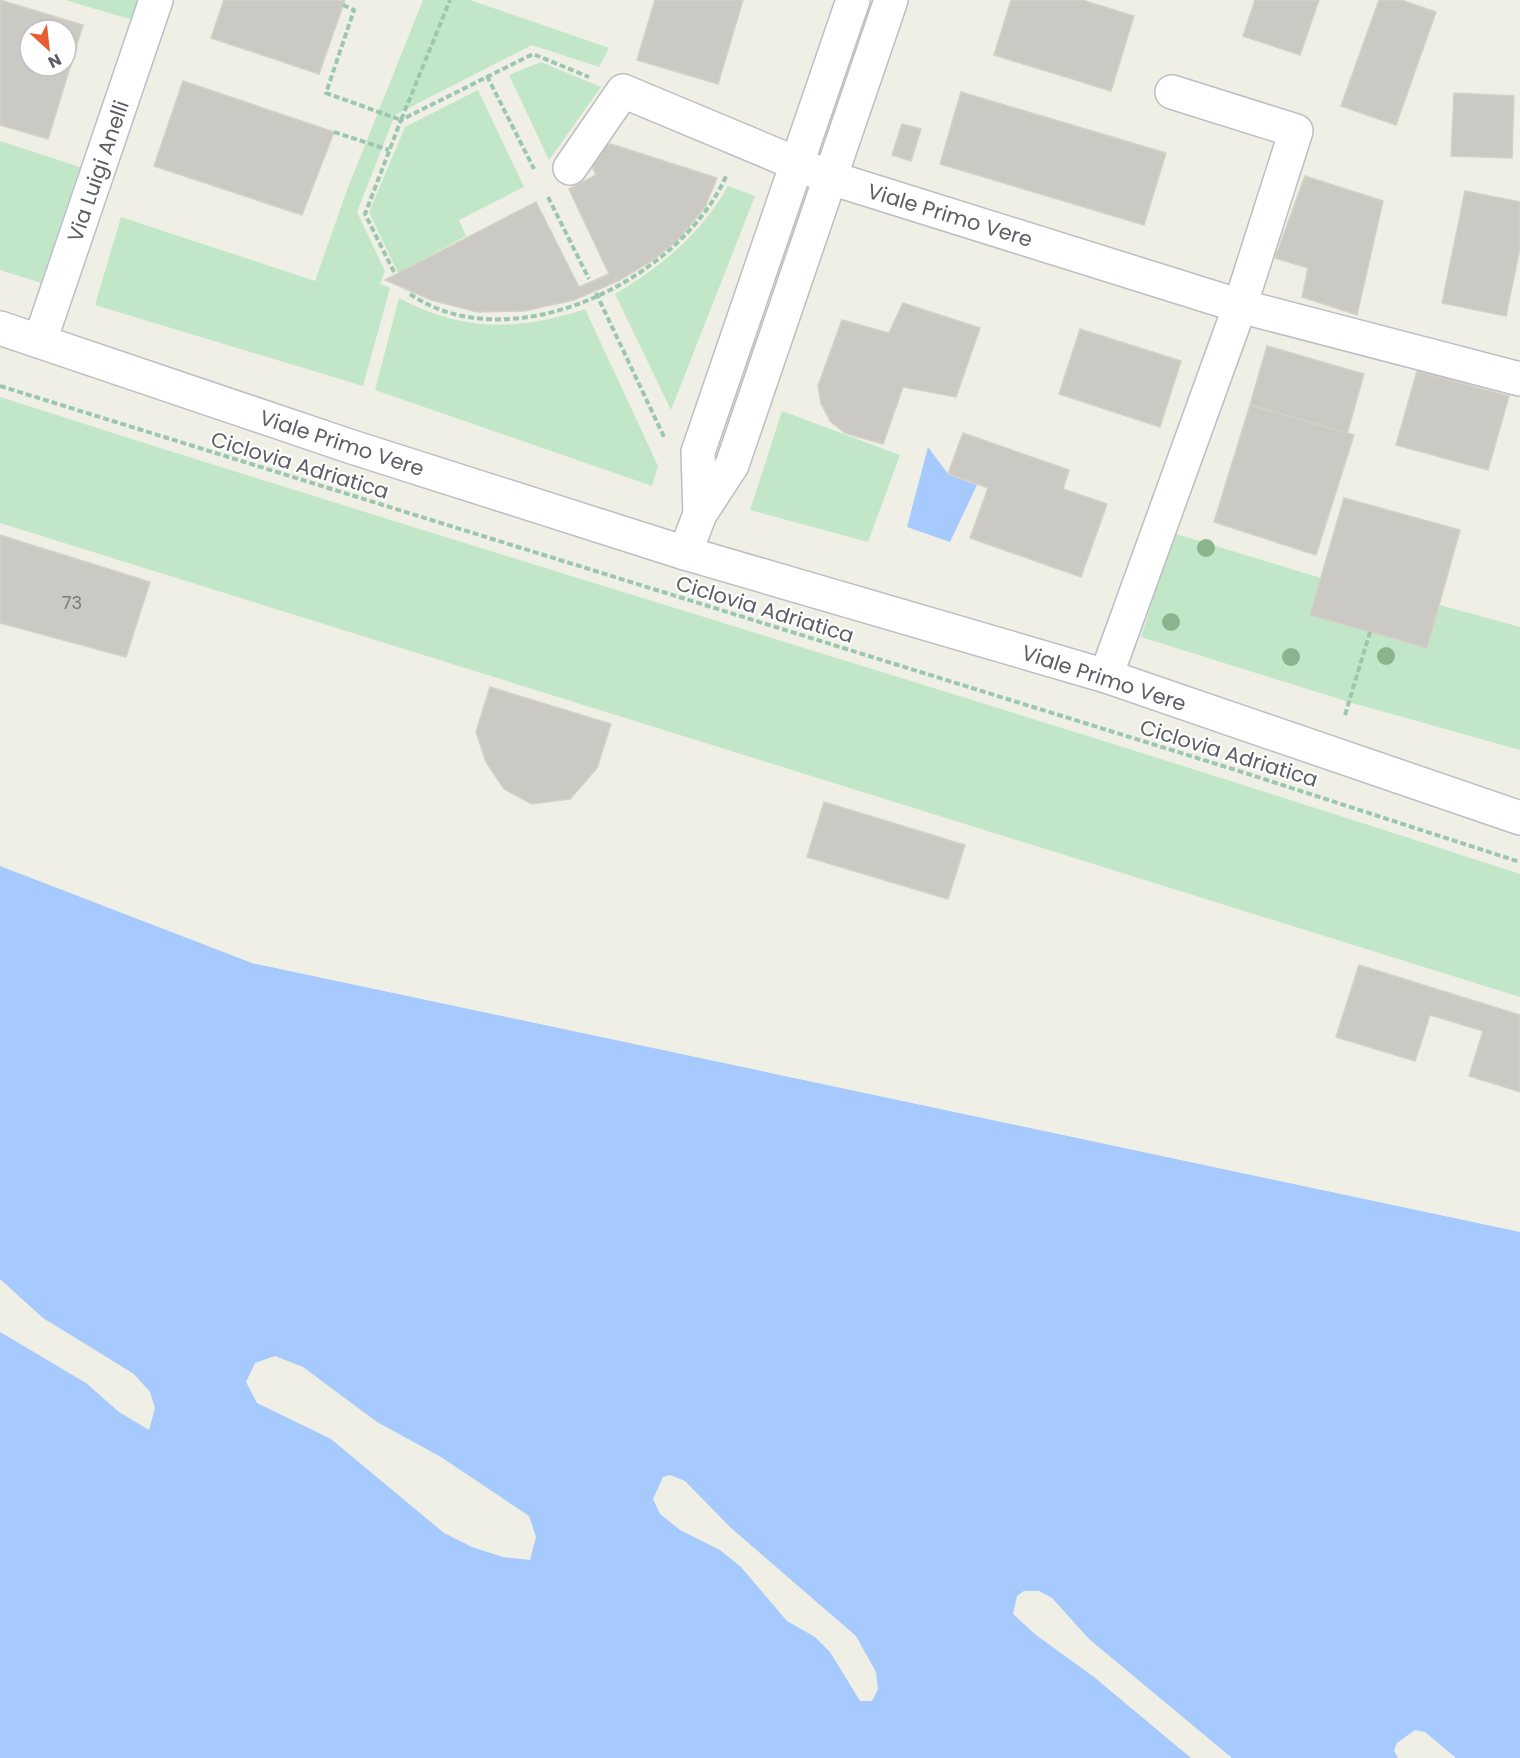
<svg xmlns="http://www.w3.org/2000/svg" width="1520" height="1758" font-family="Poppins,sans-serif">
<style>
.green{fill:#c2e7c8}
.water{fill:#a6cafe}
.pier{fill:#efefe5}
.building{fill:#cac9c3;stroke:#d4d2c4;stroke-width:1.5;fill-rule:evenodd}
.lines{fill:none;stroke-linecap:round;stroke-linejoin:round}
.minor-casing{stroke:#bdbec4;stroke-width:36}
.path{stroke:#9bc7af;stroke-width:4;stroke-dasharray:6 3;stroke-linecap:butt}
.minor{stroke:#fff;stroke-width:33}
.tree{fill:#89b48d}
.labels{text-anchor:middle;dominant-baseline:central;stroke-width:4.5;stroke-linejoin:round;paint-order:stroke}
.number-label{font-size:18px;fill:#787a7d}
.street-label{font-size:21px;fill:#5d5f66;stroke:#fff}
</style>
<rect width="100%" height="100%" fill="#efefe5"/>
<g class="green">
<polygon points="65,0 143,0 136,21"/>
<polygon points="423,0 470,0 609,48 599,67 532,45 395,115 357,212 385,271 380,284 390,288 363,386 95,305 121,217 315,281 347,190"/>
<polygon points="541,62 601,87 549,160 509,75"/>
<polygon points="478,90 524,187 459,220 466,236 398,273 369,212 405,127"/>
<polygon points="0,141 80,167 41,283 0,270"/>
<path d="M728 186 755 196 671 410 615 294C662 266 701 234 728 186Z"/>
<path d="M399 298C461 332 519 331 585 309L658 466 652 486 375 390Z"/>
<path d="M0 397C506 559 1015 709 1520 874V997L0 523Z"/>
<polygon points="782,411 900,455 868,542 750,510"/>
<polygon points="1173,533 1321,578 1311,615 1426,648 1440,605 1520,627 1520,750 1349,702 1141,637"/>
</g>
<g class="water">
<polygon points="928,447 948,474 977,485 950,542 907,527"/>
<polygon points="0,866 252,963 1520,1232 1520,1758 0,1758"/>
</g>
<g class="pier">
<polygon points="0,1279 43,1318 134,1374 150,1392 155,1408 149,1430 119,1412 86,1383 0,1332"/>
<polygon points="275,1356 303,1367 377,1422 441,1457 529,1516 536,1537 530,1560 503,1557 472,1547 444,1533 331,1439 257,1403 246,1382 255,1363"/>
<polygon points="670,1475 685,1481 731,1528 856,1636 876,1672 878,1689 872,1701 860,1701 830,1652 815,1637 787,1621 741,1567 720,1550 680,1530 660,1514 653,1499 663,1477"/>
<polygon points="1024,1591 1039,1591 1052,1598 1089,1639 1232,1758 1191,1758 1094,1677 1036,1635 1013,1614 1017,1596"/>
<polygon points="1415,1730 1425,1732 1456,1758 1398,1758 1394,1751 1397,1743"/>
</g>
<g class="building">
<path d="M0 0 83 25 48 139 0 125ZM30 30H66V66H30Z"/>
<polygon points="224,0 345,0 319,74 211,38"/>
<polygon points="655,0 743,0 718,84 637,60"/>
<polygon points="1011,0 1082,0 1134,16 1111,91 994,55"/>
<polygon points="1255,0 1319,0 1300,55 1243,36"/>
<polygon points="1379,0 1401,0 1436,12 1396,125 1341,106"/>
<polygon points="183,81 334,132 302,215 154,166"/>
<polygon points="961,92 1166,153 1144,225 940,164"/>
<polygon points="1454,93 1514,96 1512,158 1451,156"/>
<polygon points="902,124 921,129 911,161 892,155"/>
<polygon points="611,144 717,178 705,207 679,239 653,260 620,280 574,300 525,311 477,312 431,300 385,280 536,202 579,287 609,274 569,189 596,175 589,161 595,148"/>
<polygon points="1305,176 1383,201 1357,315 1302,297 1308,268 1275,258"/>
<polygon points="1465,191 1520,202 1520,248 1506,316 1442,303"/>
<polygon points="903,303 980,328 956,397 903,387 883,444 845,433 830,421 821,403 818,386 842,320 889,333"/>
<polygon points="1080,329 1181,361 1160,427 1059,394"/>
<polygon points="1267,346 1364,374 1347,434 1250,405"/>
<polygon points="1417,371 1509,396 1488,470 1396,445"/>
<polygon points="1250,405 1354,435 1316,555 1214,522"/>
<polygon points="963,433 1069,470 1063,489 1107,504 1081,577 970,538 988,488 948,474"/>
<polygon points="1344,498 1460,530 1427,648 1310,615"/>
<polygon points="0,535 150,582 126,657 0,623"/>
<polygon points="490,687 611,724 597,768 570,799 532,804 504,789 486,762 476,732"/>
<polygon points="824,802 965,845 948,899 807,857"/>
<polygon points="1359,965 1520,1015 1520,1092 1469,1076 1483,1031 1430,1015 1415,1061 1336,1037"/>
</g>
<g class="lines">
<g class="minor-casing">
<g id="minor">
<polyline points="570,168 623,91 831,178 1240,306 1520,379"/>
<polyline points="0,328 352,447 685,553 1106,676 1520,818"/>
<polyline points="40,341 156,0"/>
<polyline points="700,514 698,452 853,0"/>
<polyline points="685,553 700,514 732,465 891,0"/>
<polyline points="1106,676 1240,306 1296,131 1172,92"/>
</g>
</g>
<g class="path">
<polyline points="343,5 354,10 326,93 401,120 450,0"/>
<polyline points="487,76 534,169"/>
<polyline points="334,132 389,150"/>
<polyline points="548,197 589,279"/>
<polyline points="394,272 365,214 401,120 533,54 589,77"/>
<polyline points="596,293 665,439"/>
<path d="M410 294C512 364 683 278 727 174"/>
<polyline points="0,386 1239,771 1520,862"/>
<polyline points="1345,715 1370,632"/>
</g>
<use href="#minor" class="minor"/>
</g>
<g class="tree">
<circle cx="1206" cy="548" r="9"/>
<circle cx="1171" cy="622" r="9"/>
<circle cx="1386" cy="656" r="9"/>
<circle cx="1291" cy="657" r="9"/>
</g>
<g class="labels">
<g class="number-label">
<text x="72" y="602">73</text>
</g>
<g class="street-label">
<text transform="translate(98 171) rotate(-71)">Via Luigi Anelli</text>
<text transform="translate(950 215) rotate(17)">Viale Primo Vere</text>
<text transform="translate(342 443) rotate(18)">Viale Primo Vere</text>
<text transform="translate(300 465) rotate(17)">Ciclovia Adriatica</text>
<text transform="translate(765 609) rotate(17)">Ciclovia Adriatica</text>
<text transform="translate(1104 678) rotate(18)">Viale Primo Vere</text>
<text transform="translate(1229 753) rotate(17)">Ciclovia Adriatica</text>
</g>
</g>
<g transform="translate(48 48) rotate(153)"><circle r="28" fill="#ffffff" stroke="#bebfc2" stroke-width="1.5"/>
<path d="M0-4.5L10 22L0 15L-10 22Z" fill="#e85d32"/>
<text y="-9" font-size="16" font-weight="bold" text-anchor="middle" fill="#5d5f66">N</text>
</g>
</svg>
